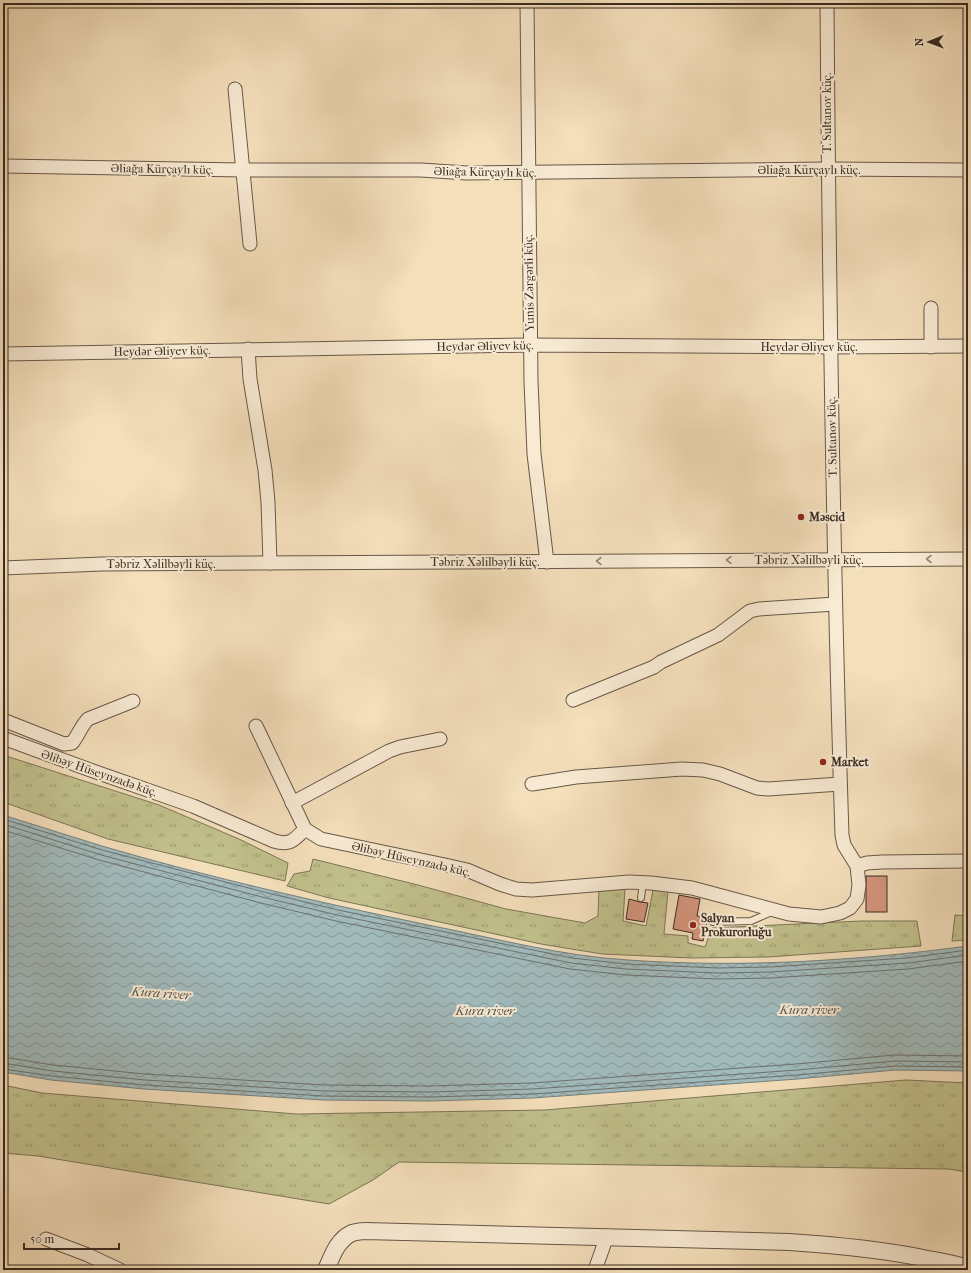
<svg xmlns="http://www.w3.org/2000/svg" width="971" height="1273" font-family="'IM FELL French Canon',serif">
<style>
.grass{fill:url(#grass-tufts);stroke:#7c7657}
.water{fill:url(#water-waves);stroke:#77817e}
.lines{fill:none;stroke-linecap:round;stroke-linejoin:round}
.shore{stroke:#6c726f;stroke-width:1}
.building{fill:#d5957d;stroke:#382b22}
.service-casing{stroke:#675848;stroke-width:8}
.minor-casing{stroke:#675848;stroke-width:15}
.tertiary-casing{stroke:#675848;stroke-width:18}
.service{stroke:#f8ead3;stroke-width:6}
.minor{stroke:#f8ead3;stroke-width:13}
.tertiary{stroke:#f8ead3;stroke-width:16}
.oneway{stroke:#988a7a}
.poi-dot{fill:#8f2418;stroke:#f8ead3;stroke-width:1.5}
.labels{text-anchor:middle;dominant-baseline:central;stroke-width:4;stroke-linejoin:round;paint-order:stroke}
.street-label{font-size:12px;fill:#382b22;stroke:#f8ead3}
.poi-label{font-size:12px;font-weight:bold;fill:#382b22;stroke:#f8ead3;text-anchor:start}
.water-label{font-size:13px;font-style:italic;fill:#524f48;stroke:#f8ead3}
</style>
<defs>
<pattern id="grass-tufts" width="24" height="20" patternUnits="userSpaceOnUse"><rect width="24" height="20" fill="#c1c08c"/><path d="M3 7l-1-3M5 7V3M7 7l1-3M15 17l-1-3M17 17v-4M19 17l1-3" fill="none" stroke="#9e9c72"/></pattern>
<pattern id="water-waves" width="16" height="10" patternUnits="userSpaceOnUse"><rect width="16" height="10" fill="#a1babc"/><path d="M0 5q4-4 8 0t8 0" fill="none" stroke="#849798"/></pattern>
</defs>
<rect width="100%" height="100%" fill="#f4dfbb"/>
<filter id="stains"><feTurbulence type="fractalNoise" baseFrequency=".005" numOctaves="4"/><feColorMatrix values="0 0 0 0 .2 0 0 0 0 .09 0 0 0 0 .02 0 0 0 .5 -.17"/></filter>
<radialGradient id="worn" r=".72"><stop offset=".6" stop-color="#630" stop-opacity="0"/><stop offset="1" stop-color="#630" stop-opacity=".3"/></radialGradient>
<g class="grass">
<polygon points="3,755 159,805 239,839 288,863 285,881 108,839 3,802"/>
<polygon points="313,859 418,885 506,909 585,923 598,916 599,889 625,889 623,921 646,926 653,890 668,891 664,934 688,936 688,943 705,947 712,928 861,921 917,921 921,946 768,957 692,958 602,954 541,944 329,898 287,886 294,874 310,871"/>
<polygon points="955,915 968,916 968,940 952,941"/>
<polygon points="906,1080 968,1083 968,1172 948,1169 399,1162 373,1180 329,1204 38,1156 3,1153 3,1085 42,1093 296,1114 545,1110"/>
</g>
<path class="water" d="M3 815C36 825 69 836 102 846 211 878 322 903 433 926 498 939 562 956 628 960 741 968 855 961 968 946V1071L895 1070 798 1079 533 1098 430 1101 323 1100 144 1089 51 1080 3 1072Z"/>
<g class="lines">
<g class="shore">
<polyline points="3,819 102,850 264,892 338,910 572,958 626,964 718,968 770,967 907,958 968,950"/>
<polyline points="3,824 101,855 262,897 337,915 571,963 626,969 718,973 770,972 908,963 968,955"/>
<polyline points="3,830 99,860 261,903 336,921 570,969 626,975 718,979 770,978 908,969 968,961"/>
<polyline points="3,1057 53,1065 145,1074 323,1085 430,1086 532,1083 796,1064 894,1055 968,1056"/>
<polyline points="3,1063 53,1071 145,1080 323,1091 430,1092 533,1089 797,1070 895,1061 968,1062"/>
<polyline points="3,1069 52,1076 144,1085 323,1096 430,1097 533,1094 797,1075 895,1066 968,1067"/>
</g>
</g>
<g class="building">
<rect x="866" y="876" width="21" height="36"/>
<polygon points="679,895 700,899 697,916 708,918 703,941 692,939 693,933 673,929"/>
<polygon points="629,899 640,902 648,903 644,922 626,919"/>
</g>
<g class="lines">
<g class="service-casing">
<g id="service">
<polyline points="641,898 643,882"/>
<polyline points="713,922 751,921 774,911"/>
</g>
</g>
<g class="minor-casing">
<g id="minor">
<polyline points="527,3 531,381 534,454 547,562"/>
<polyline points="235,89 250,244"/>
<polyline points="3,166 243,170 421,170 467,173 828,169 968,170"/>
<polyline points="931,308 931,347"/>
<polyline points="248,349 250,379 265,470 268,502 270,563"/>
<polyline points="3,354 530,345 831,347 968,346"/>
<polyline points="3,568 102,564 968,559"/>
<polyline points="573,700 654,667 661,662 718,635 750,611 759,609 835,604"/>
<path d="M3 720 64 744 72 743C78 736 81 726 88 719L133 701"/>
<polyline points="256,726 305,829"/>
<path d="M3 738 93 771 193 806 274 841C290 846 294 840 305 829L321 839 445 865 467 870 500 884 516 889 532 890 629 882 651 883 692 888 789 914 821 917 840 913 850 908 857 899 859 885 857 866 844 845 842 835C833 558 829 280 827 3"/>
<polyline points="532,784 576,777 682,769 703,770 720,774 757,788 768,789 840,784"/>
<polyline points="292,803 389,751 400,747 440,739"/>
<polyline points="857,866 867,863 882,862 968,861"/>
<polyline points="46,1239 88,1255 120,1270"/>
<polyline points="595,1270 607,1236"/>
</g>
</g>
<g class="tertiary-casing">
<path id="tertiary" d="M326 1270C332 1256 337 1240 352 1233 356 1232 361 1231 365 1231L789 1242C834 1245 879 1249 923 1258 938 1261 953 1263 968 1268"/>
</g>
<use href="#service" class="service"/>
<use href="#minor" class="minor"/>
<use href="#tertiary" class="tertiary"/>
</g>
<defs><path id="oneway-chevron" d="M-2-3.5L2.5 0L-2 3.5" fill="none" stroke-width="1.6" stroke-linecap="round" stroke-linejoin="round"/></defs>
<g class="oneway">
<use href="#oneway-chevron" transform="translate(929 559) rotate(180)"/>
<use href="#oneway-chevron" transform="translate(729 560) rotate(180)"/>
<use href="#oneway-chevron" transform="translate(599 561) rotate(180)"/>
</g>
<g class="poi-dot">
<circle cx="801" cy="517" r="4"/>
<circle cx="823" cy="762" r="4"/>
<circle cx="693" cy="925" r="4"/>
</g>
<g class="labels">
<g class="street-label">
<text transform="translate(827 113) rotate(-90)">T. Sultanov küç.</text>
<text transform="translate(162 169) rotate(1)">Əliağa Kürçaylı küç.</text>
<text x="809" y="170">Əliağa Kürçaylı küç.</text>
<text transform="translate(485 172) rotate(1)">Əliağa Kürçaylı küç.</text>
<text transform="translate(529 283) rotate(-91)">Yunis Zərgərli küç.</text>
<text transform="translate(485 346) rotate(-1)">Heydər Əliyev küç.</text>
<text x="809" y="347">Heydər Əliyev küç.</text>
<text transform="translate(162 351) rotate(-1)">Heydər Əliyev küç.</text>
<text transform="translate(832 437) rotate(-91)">T. Sultanov küç.</text>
<text x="809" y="560">Təbriz Xəlilbəyli küç.</text>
<text x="485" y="562">Təbriz Xəlilbəyli küç.</text>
<text x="161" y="564">Təbriz Xəlilbəyli küç.</text>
<text transform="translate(99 773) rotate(19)">Əlibəy Hüseynzadə küç.</text>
<text transform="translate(411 859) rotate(13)">Əlibəy Hüseynzadə küç.</text>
</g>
<g class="poi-label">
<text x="809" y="517">Məscid</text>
<text x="831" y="762">Market</text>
<text x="701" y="918">Salyan<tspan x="701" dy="14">Prokurorluğu</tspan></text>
</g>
<g class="water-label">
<text transform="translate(161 993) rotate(4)">Kura river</text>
<text x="809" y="1009">Kura river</text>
<text x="485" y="1010">Kura river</text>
</g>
</g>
<rect width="971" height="1273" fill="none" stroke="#f4dfbb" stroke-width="16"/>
<rect x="4" y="4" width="963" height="1265" fill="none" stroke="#382b22" stroke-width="2"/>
<rect x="8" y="8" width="955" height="1257" fill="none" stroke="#382b22"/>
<g transform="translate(929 42) rotate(269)" stroke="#f8ead3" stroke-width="3" paint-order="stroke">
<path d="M0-3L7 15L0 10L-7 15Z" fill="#382b22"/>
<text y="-6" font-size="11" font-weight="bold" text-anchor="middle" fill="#382b22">N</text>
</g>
<path d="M24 1243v6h95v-6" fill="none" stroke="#382b22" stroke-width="2"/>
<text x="30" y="1243" font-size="12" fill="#382b22" stroke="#f8ead3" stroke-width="3" paint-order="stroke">50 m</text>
<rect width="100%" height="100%" filter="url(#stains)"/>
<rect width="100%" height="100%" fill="url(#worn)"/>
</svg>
